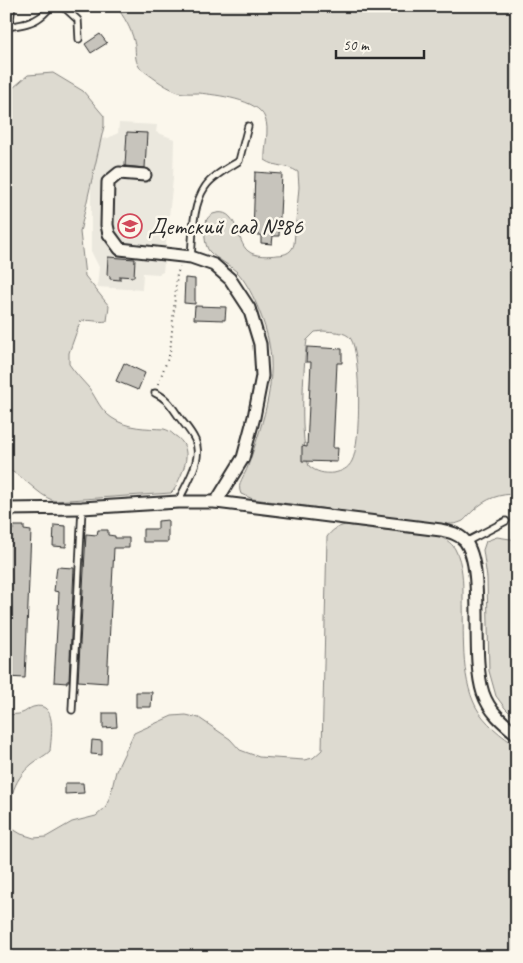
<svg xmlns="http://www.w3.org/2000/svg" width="523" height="963" font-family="Caveat,sans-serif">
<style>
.built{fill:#ebe8de}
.green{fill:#dddad0;stroke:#84827e;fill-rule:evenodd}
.building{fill:#c7c4bc;stroke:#2b2b2b}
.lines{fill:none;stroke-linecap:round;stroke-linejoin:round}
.service-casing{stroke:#2b2b2b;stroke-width:9}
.minor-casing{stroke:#2b2b2b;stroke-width:15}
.path{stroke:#2b2b2b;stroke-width:2;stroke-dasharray:1 4;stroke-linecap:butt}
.service{stroke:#fbf7ec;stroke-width:5.5}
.minor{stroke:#fbf7ec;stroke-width:11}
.labels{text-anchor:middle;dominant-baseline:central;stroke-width:5;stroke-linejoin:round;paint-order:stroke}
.poi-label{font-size:24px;fill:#2b2b2b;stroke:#fbf7ec;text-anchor:start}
</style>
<rect width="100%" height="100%" fill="#fbf7ec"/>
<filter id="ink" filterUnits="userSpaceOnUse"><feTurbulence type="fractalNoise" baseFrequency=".02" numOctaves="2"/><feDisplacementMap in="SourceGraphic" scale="10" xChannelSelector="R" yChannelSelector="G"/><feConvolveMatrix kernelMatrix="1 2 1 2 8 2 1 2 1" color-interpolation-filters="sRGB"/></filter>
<g filter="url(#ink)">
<polygon class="built" points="119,123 157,125 156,132 174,139 173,179 163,272 159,274 143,273 142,290 97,287 99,267 91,251 91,185 88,175 85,142 108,138 118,133"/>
<g class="green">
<path d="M116 6H517V494C499 494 487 498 474 510 470 513 467 518 463 521 455 525 448 524 440 524L253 499 241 494C236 483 245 476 248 466 261 428 277 384 269 344 266 324 251 286 237 272 229 264 217 260 209 251 204 244 204 230 206 222 207 218 209 216 213 214 238 205 236 242 248 251 255 257 269 256 277 255 286 255 292 252 294 244L299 187 298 172C286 164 277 168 265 160 264 147 270 130 265 118 258 99 216 95 199 93 192 93 182 94 176 91 163 86 151 76 140 68 133 59 137 51 134 41 131 28 124 17 116 6ZM323 331C332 332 346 331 351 339 361 355 361 445 352 461 348 469 342 471 334 473 324 474 316 472 309 466 299 440 303 368 307 340L315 332Z"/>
<path d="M53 73 83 91 104 116V126L80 232 85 276 109 306 107 321C97 323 89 318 80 322L69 353V364C75 373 82 380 89 388 97 399 100 410 112 418 128 429 146 428 164 429 168 430 171 432 174 435 196 448 183 472 174 490L171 493 54 501C36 494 25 476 6 469V94L28 75Z"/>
<path d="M345 525 438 536C445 539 451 542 455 549 463 564 463 582 463 598 464 631 460 676 476 707 484 722 502 737 517 746V957H6V715C11 714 18 715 22 713 26 712 29 708 33 707 58 700 51 738 50 751 45 756 38 759 32 764 12 781 7 803 11 828L21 834 34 838 46 837 72 822 96 816 106 807 111 793 116 771 134 733 172 716 186 715 199 718 230 739 240 750 259 757 304 760 313 758 322 750 327 537C332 530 337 527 345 525Z"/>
<polygon points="497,537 517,540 517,720 505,708 496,696 489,671 487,578 483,550 486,541"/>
</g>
<g class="building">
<polygon points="100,34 107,43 91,53 85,44"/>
<polygon points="127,132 147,133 145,168 125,166"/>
<polygon points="255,172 282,174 279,236 273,236 272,244 261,243 261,235 253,235"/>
<polygon points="108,257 135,259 134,277 120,276 120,280 110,279 110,276 107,275"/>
<polygon points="185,278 195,279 195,304 184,303"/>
<polygon points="195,306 226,307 225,320 194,319"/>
<polygon points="307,347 342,349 342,363 337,363 333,448 338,448 337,462 302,461 302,446 307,447 311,362 306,362"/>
<polygon points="124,363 145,373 138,390 116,381"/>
<polygon points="168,520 168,542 143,542 143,529 158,529 158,521"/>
<polygon points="54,525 66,526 66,547 53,546"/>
<polygon points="13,526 24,526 24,530 31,531 25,678 6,677 6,530 13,530"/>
<polygon points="98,530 108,530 108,535 115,536 115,538 129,538 129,548 114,548 107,683 78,681 86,534 97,535"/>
<polygon points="57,567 74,568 69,681 67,681 67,683 54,682 59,592 54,591"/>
<polygon points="136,692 152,692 151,707 136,707"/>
<polygon points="103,713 116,713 117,727 103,728"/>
<polygon points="92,740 102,741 102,755 91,754"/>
<polygon points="65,783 83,783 84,793 65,794"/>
</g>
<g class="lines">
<g class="service-casing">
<g id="service">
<polyline points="59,6 66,9 78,20 79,39"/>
<path d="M7 27C18 25 31 24 40 17 46 13 47 9 53 6"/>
<path d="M191 257C193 235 192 206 205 187 212 176 228 168 239 161L248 126"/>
<path d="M155 393C167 398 172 407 179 417 184 424 191 431 195 440 204 459 186 484 178 502"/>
<polyline points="466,542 506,521"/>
<polyline points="72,710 82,508"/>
</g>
</g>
<g class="minor-casing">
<g id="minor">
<polyline points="6,27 9,6"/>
<polyline points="145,175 119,173 108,182 107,225 109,234 120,249 191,257 214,265 230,279 249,308 260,344 262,376 254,417 243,458 216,502"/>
<path d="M6 509 82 508 178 502H216L441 530C450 532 459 534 465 541 486 569 470 654 483 693 489 711 503 723 517 734"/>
</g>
</g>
<polyline class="path" points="158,384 170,353 177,274 180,267"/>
<use href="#service" class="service"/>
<use href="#minor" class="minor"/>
</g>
</g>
<defs>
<g id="school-ring" transform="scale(1.25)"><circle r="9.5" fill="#fbf7ec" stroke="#d1495b" stroke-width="1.5"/><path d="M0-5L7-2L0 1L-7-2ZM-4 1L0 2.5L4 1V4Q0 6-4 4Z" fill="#d1495b"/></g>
</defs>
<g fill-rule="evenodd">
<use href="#school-ring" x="130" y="226"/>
</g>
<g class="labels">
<g class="poi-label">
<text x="148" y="226">Детский сад №86</text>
</g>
</g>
<rect width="523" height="963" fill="none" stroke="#fbf7ec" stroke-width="25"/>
<rect x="12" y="12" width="498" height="938" fill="none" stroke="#2b2b2b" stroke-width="2" filter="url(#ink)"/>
<path d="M336 50v8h88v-8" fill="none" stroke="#2b2b2b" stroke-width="2.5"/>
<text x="343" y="50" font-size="15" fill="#2b2b2b" stroke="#fbf7ec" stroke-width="4" paint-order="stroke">50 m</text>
</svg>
